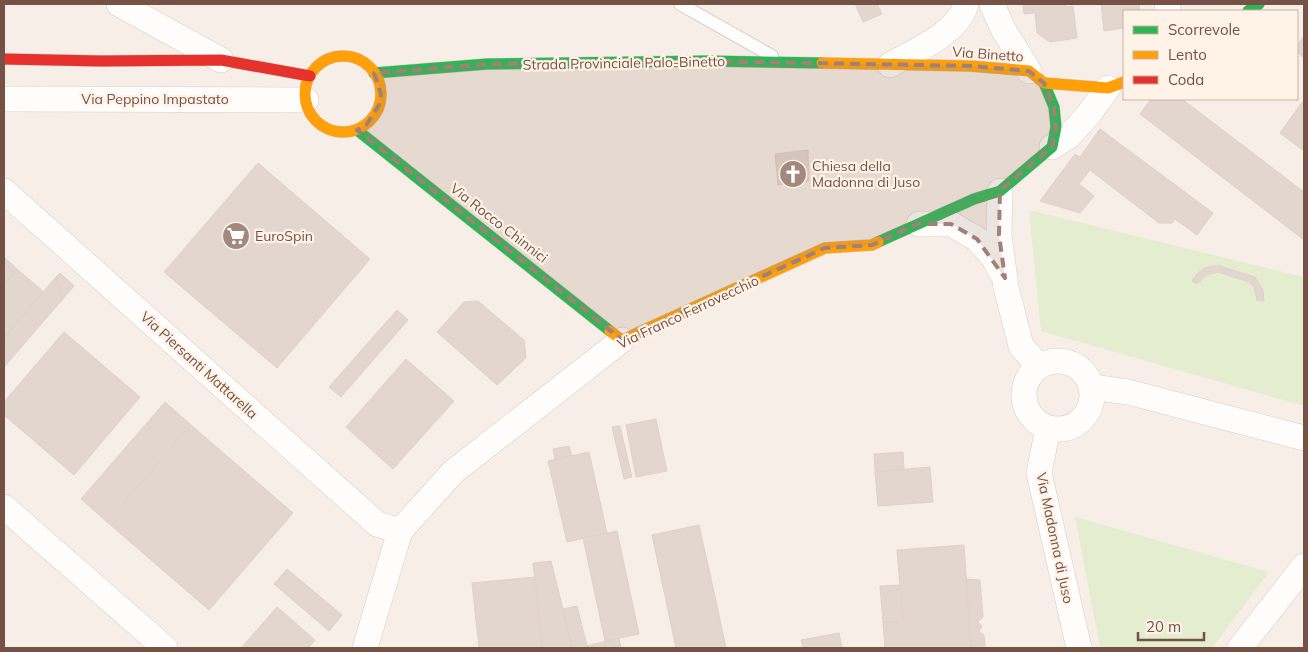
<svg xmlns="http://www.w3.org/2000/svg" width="1308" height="652" font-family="Mulish,sans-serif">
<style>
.green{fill:#e4edd0}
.building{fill:#e3d6ce;stroke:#e0d1c9}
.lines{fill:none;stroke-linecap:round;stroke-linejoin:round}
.lane-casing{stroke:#d8ccc5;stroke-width:14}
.street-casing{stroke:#d8ccc5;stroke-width:26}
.fast-casing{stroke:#d8cac3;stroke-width:12}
.slow-casing{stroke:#d8cac3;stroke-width:12}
.jam-casing{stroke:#d8cac3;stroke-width:12}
.lane{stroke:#fefdfb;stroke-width:12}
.street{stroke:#fefdfb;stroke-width:25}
.fast{stroke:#30b455;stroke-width:11}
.slow{stroke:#ff9f0a;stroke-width:11}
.jam{stroke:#e5322d;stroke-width:11}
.marked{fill:#9e8278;fill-opacity:0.2;stroke:#9e8278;stroke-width:4;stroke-dasharray:10 6;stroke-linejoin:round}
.labels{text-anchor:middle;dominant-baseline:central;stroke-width:4.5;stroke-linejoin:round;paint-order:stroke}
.street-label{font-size:14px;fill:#765145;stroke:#fff3e7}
.poi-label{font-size:14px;fill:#765145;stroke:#fff3e7;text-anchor:start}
</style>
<rect width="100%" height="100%" fill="#f7efe7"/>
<g class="green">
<polygon points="1029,210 1304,277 1304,406 1041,331"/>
<polygon points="1075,517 1269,572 1212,648 1100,648"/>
</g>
<g class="building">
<polygon points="855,4 877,4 882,14 863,22"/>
<polygon points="1023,4 1066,4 1067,7 1073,6 1077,38 1050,42 1037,33 1035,13 1024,14"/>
<polygon points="1101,4 1139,4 1140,11 1124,11 1124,28 1104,31"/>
<polygon points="1304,36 1304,58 1297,52 1297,46"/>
<polygon points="1151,99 1182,99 1304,192 1304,240 1140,114"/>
<polygon points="1303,101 1304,102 1304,151 1280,133"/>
<polygon points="1100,129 1213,213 1197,235 1175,219 1172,223 1159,223 1090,170 1079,184 1094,196 1080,213 1040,201 1075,154 1080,157"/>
<polygon points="808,150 809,181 778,185 775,154"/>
<polygon points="258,163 370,259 277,368 164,272"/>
<polygon points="4,257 17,269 4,285"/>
<polygon points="1213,266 1220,266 1255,277 1263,290 1264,301 1257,300 1254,287 1249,282 1218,272 1206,275 1197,284 1192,281 1198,273 1205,268"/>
<polygon points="17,269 44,292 4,338 4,285"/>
<polygon points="60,273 74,286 62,300 56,277"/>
<polygon points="56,277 62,300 4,367 4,338"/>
<polygon points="478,301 524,340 526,358 497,385 437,332 464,302"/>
<polygon points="397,310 408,320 341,397 329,387"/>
<polygon points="64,332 140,397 74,475 4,415 4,402"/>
<polygon points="406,359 454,401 393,469 346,427"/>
<polygon points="165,402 191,425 107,522 81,499"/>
<polygon points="656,419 667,471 636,477 626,425"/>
<polygon points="191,425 293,513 209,610 107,522"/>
<polygon points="620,426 632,477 624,479 612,427"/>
<polygon points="569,446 572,456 555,460 553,449"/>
<polygon points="589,452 607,533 567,542 548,461"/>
<polygon points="903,452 904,469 875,472 874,454"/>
<polygon points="930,467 933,502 878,506 875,472"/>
<polygon points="699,525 714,592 726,648 676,648 652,535"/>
<polygon points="617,531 639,634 605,641 583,538"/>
<polygon points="964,545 971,648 885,648 883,622 903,621 897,550"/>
<polygon points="551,561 563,609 572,648 542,648 533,563"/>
<polygon points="287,569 342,615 329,631 274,584"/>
<polygon points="535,577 542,648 479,648 472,583"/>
<polygon points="966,579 980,580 983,617 978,622 982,626 979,631 984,635 985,648 971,648"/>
<polygon points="900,585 903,621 883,622 880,586"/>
<polygon points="577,606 587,646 619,638 621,648 572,648 563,609"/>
<polygon points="277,607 315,640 308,648 244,648 242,647"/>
<polygon points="839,633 842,648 803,648 801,640"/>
</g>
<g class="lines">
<g class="lane-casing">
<polyline id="lane" points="680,4 772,56"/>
</g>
<g class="street-casing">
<g id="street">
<polyline points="119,4 221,60"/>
<polyline points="992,4 1003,29 1029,71"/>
<polyline points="1167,4 1168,11"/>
<path d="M890 65C914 51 959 33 966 4"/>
<polyline points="4,99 306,100"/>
<polyline points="1052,147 1069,136 1088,115 1108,88"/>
<polyline points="4,191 377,524 400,531"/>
<polyline points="1000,191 999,235 1006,287 1021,346 1039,367"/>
<polyline points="919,224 951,224 977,239 993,257 1002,273"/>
<circle cx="1058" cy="395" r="34"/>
<polyline points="1092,387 1128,392 1304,438"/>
<polyline points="1048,428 1039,473 1079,648"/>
<polyline points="4,507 165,648"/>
<polyline points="365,648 400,531 453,472 622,340"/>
<polyline points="1240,648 1304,566"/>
</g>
</g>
<g class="fast-casing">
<g id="fast">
<polyline points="1248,11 1259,4"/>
<polyline points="374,73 487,64 706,61 822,63"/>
<polyline points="357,130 610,331"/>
<polyline points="878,242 974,199 1000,191 1052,147 1056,127 1054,107 1044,83"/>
</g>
</g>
<g class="slow-casing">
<g id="slow">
<circle cx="343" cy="94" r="38"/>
<polyline points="822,63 971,66 1029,71 1044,83 1108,88 1124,82"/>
<polyline points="610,331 622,340 825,248 872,245 878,242"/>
</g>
</g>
<g class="jam-casing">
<polyline id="jam" points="4,59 101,61 221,60 310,76"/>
</g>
<use href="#lane" class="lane"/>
<use href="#street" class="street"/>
<use href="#fast" class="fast"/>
<use href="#slow" class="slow"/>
<use href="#jam" class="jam"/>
</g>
<path class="marked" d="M706 61 971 66 1029 71 1044 83 1054 107 1056 127 1052 147 1000 191 999 235 1005 278 977 239 951 224H918L872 245 825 248 622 340 357 130 367 124 379 105 381 94 374 73 487 64Z"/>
<defs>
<g id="church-disc" transform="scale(1.4375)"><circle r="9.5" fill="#a3887e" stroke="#fff3e7"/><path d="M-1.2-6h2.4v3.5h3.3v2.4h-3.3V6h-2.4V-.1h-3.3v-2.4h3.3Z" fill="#fff"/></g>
<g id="supermarket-disc" transform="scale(1.4375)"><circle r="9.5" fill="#a3887e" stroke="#fff3e7"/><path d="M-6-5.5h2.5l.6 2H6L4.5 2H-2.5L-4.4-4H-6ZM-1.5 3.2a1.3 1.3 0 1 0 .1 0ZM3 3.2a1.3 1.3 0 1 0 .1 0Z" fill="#fff"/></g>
</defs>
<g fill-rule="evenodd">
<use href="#church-disc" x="793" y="174"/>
<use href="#supermarket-disc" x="236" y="236"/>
</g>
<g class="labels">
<g class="street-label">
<text transform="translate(988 54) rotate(4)">Via Binetto</text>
<text transform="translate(624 63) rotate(-1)">Strada Provinciale Palo-Binetto</text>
<text x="155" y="99">Via Peppino Impastato</text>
<text transform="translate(499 223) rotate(38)">Via Rocco Chinnici</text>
<text transform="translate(688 312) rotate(-25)">Via Franco Ferrovecchio</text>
<text transform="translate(199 365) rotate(42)">Via Piersanti Mattarella</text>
<text transform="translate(1055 538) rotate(78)">Via Madonna di Juso</text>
</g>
<g class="poi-label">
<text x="812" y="166">Chiesa della<tspan x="812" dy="16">Madonna di Juso</tspan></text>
<text x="255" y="236">EuroSpin</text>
</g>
</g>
<rect width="1308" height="652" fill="none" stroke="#765145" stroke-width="10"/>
<rect x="1123" y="10" width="175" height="90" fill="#fff3e7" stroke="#c8b2a6"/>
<rect x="1133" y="26" width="25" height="8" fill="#30b455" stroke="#c8b2a6"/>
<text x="1168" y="35" font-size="15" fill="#765145">Scorrevole</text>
<rect x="1133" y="51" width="25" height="8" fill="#ff9f0a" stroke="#c8b2a6"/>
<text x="1168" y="60" font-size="15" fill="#765145">Lento</text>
<rect x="1133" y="76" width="25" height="8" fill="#e5322d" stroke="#c8b2a6"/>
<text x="1168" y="85" font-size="15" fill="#765145">Coda</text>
<path d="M1138 632v8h66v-8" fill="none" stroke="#765145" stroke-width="2.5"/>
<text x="1146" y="632" font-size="15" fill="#765145" stroke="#fff3e7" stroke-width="4" paint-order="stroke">20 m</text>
</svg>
